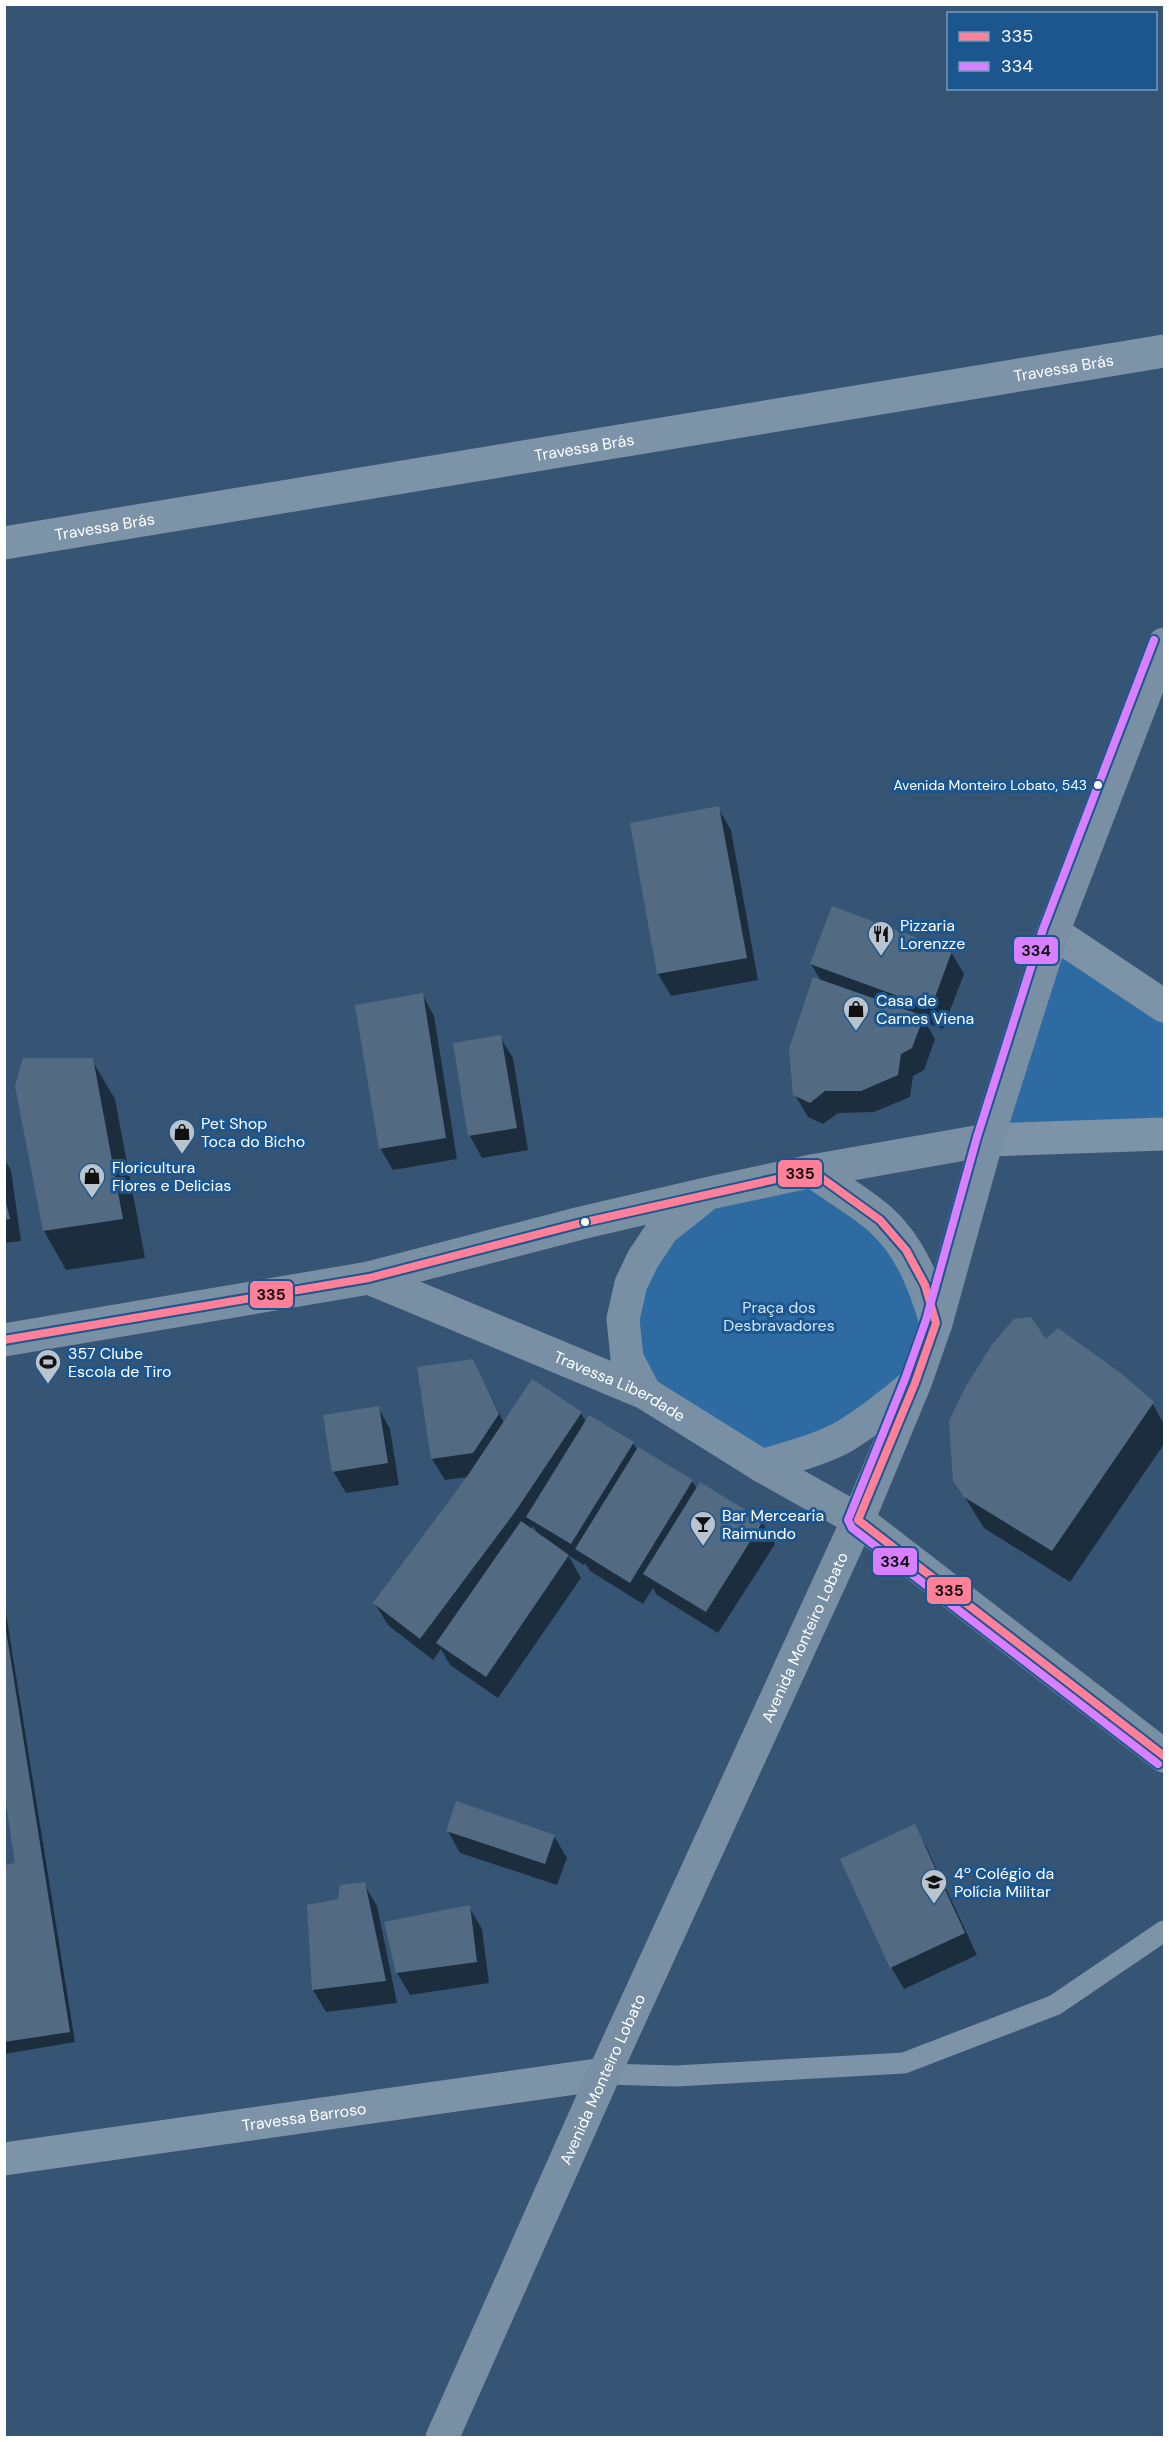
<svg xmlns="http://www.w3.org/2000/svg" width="1169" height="2442" font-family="'DM Sans',sans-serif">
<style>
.green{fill:#2d6ba2}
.shadow{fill:#0007;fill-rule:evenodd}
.building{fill:#526b83}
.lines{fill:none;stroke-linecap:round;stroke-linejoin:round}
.lane{stroke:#7d93a7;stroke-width:21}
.street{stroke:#7d93a7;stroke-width:33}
.secondary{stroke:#798fa4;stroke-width:33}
.bus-1-casing{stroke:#1c568e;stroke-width:12}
.bus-2-casing{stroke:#1c568e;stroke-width:12}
.bus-1{stroke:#ff8098;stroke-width:8}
.bus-2{stroke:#d880ff;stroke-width:8}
.bus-dot{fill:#fff;stroke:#1c568e;stroke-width:2}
.labels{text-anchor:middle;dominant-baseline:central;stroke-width:6;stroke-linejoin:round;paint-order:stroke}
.bus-label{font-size:14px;fill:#fff;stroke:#1c568e;text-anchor:end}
.street-label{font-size:16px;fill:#fff;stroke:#1c568e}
.poi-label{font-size:16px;fill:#fff;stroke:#1c568e;text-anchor:start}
.park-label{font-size:16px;fill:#cfe6fa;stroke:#1c568e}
.line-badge{stroke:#1c568e;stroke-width:2}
.pale-badge-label{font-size:16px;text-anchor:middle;font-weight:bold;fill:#111}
</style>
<rect width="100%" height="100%" fill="#365574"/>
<g class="green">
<polygon points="1053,932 1164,1004 1164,1134 987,1140"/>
<polygon points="812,1171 925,1285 915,1383 762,1466 645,1393 631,1284 710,1193"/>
</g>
<g class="shadow">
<polygon points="718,808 731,830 758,980 671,996 658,974 632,824"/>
<polygon points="951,952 964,974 943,1029 926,1023 935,1039 924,1070 913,1076 910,1097 874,1112 838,1113 823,1124 808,1117 795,1095 821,981 811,964"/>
<polygon points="422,994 434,1016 457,1159 393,1170 380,1148"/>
<polygon points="500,1037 513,1058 528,1150 482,1158 470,1136"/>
<polygon points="92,1060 115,1099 145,1258 66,1270 44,1231"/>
<polygon points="4,1159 11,1170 21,1241 4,1243"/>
<polygon points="1046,1341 1152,1403 1164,1424 1164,1444 1070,1582 984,1528 954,1480"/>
<path d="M473 1360 504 1423 581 1413 586 1422 633 1443 638 1451 692 1481 697 1489 762 1522 775 1544 718 1633 657 1595 653 1588 643 1604 590 1571 585 1563 584 1565 568 1555 581 1578 498 1698 450 1665 441 1649 433 1660 388 1625 375 1604 468 1477 445 1480 432 1459ZM533 1526 539 1536 530 1530Z"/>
<polygon points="378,1407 390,1429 399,1485 346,1493 333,1471"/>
<polygon points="4,1601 75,2042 4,2054 4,1866 17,1864 4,1788"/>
<polygon points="914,1826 927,1848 977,1955 904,1989 891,1967"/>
<polygon points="448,1831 554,1836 567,1858 557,1885 460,1853"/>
<polygon points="364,1884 377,1906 397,2003 326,2012 313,1990 339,1900"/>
<polygon points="469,1907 482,1929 489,1983 410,1995 397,1973"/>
</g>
<g class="building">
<polygon points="719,806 747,958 657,974 630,823"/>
<polygon points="832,906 952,951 931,1008 810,964"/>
<polygon points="813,977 924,1016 912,1048 901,1054 898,1075 861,1091 825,1091 810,1103 793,1095 789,1049"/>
<polygon points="423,993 446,1138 379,1149 355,1005"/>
<polygon points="501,1035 517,1128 468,1136 453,1043"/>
<polygon points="23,1058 93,1058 123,1219 43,1231 15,1086"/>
<polygon points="4,1194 10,1219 4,1220"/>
<polygon points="1031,1317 1046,1339 1058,1328 1122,1374 1154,1402 1052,1551 964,1497 953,1481 949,1421 966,1386 993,1343 1014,1319"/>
<polygon points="473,1359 499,1414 473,1453 431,1459 417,1367"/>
<polygon points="532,1379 582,1412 515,1512 420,1639 373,1603 466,1478"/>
<polygon points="379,1406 388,1463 332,1472 323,1415"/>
<polygon points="589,1415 634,1442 571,1544 526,1517"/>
<polygon points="638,1447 693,1480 630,1583 575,1549"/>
<polygon points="700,1482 763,1521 706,1612 643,1574"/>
<polygon points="521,1521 569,1555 486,1677 436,1643"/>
<polygon points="6,1630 70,2032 4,2042 4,1865 15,1863 5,1797"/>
<polygon points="456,1801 555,1835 545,1864 446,1831"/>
<polygon points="915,1824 965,1933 890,1968 840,1859"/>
<polygon points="365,1882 386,1981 312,1990 307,1905 338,1899 340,1885"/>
<polygon points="470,1905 477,1962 396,1973 384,1922"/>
</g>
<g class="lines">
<polyline class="lane" points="604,2074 676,2076 904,2063 1055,2005 1164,1931"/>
<g class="street">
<path id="s1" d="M4 543 1164 351"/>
<polyline points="1053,932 1164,1006"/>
<polyline points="987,1140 1164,1134"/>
<path id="s2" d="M4 2159 604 2074"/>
</g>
<g class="secondary">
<path d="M812 1171C834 1187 859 1201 880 1219 911 1247 925 1285 936 1323"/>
<path id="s3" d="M369 1278 645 1393 762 1466 858 1520 1164 1756"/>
<polyline points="4,1340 369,1278 581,1223 710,1193 812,1171 987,1140"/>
<polyline points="645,1393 627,1358 623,1319 631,1284 643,1259 663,1229 701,1199"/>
<path d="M762 1466C790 1457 820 1450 845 1436 869 1421 891 1404 912 1386"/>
<path id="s4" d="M442 2438 604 2074 858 1520 915 1383 936 1323 987 1140 1053 932 1164 644"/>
</g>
<g class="bus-1-casing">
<polyline id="bus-1" points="4,1340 369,1278 581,1223 812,1171 880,1220 906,1250 925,1285 936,1323 915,1383 858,1520 1164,1756"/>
</g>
<g class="bus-2-casing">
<polyline id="bus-2" points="1154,640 1043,929 977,1137 926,1320 905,1379 848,1520 852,1528 1158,1764"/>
</g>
<use href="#bus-1" class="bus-1"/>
<use href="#bus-2" class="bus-2"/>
</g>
<defs>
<g id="restaurant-pin" transform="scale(1.35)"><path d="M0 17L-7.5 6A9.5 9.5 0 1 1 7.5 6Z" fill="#b9c4ce" stroke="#1c568e"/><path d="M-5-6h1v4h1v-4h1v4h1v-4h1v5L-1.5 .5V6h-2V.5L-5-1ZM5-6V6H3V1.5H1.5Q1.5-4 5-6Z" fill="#111"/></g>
<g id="shop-pin" transform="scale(1.35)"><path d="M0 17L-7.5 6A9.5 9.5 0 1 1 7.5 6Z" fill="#b9c4ce" stroke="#1c568e"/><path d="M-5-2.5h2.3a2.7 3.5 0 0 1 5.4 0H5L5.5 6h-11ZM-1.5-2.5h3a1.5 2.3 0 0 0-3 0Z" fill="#111"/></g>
<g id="stadium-pin" transform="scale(1.35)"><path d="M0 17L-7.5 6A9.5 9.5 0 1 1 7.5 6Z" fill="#b9c4ce" stroke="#1c568e"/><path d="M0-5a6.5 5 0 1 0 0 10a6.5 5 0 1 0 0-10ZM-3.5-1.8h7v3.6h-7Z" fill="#111"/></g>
<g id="bar-pin" transform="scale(1.35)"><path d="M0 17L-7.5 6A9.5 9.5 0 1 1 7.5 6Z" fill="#b9c4ce" stroke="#1c568e"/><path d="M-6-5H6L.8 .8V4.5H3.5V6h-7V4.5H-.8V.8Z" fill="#111"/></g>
<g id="school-pin" transform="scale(1.35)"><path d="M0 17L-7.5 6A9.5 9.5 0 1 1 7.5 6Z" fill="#b9c4ce" stroke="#1c568e"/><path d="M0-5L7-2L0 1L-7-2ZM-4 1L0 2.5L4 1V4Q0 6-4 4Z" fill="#111"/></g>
</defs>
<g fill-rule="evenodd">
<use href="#restaurant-pin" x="881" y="934"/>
<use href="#shop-pin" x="856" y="1009"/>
<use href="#shop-pin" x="182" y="1132"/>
<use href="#shop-pin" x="92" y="1176"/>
<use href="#stadium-pin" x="48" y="1362"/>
<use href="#bar-pin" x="703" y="1524"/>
<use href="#school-pin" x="934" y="1882"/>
</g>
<g class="bus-dot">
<circle cx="1098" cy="785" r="5"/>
<circle cx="585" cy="1222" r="5"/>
</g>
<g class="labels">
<g class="bus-label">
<text x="1087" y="785">Avenida Monteiro Lobato, 543</text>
</g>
<g class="street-label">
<text stroke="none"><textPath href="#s1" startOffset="1074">Travessa Brás</textPath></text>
<text stroke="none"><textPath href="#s1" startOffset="588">Travessa Brás</textPath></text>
<text stroke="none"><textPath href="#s1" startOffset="102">Travessa Brás</textPath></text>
<text stroke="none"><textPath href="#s3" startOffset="273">Travessa Liberdade</textPath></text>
<text stroke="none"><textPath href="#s4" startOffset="879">Avenida Monteiro Lobato</textPath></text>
<text stroke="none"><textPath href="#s4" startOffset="393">Avenida Monteiro Lobato</textPath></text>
<text stroke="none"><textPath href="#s2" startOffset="303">Travessa Barroso</textPath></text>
</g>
<g class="poi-label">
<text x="900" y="925">Pizzaria<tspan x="900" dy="18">Lorenzze</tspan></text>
<text x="876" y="1000">Casa de<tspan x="876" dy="18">Carnes Viena</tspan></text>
<text x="201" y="1123">Pet Shop<tspan x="201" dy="18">Toca do Bicho</tspan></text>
<text x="112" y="1167">Floricultura<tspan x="112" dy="18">Flores e Delicias</tspan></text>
<text x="68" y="1353">357 Clube<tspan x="68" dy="18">Escola de Tiro</tspan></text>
<text x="722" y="1515">Bar Mercearia<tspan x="722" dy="18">Raimundo</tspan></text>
<text x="954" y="1873">4º Colégio da<tspan x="954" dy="18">Polícia Militar</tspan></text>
</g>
<g class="park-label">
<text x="779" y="1307">Praça dos<tspan x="779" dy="18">Desbravadores</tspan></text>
</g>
</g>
<g class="line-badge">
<rect x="1013" y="936" width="46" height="29" rx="6" fill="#d880ff"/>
<rect x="777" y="1159" width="46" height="29" rx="6" fill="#ff8098"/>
<rect x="249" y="1280" width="45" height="29" rx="6" fill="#ff8098"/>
<rect x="872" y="1547" width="46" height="29" rx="6" fill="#d880ff"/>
<rect x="926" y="1576" width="46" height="29" rx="6" fill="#ff8098"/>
</g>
<g class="pale-badge-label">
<text x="1036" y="956">334</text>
<text x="800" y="1179">335</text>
<text x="271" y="1300">335</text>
<text x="895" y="1567">334</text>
<text x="949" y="1596">335</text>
</g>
<rect width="1169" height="2442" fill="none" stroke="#ffffff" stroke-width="12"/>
<rect x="947" y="12" width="210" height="78" fill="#1c568e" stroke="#779abb" stroke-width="1.5"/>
<rect x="959" y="32" width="30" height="9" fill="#ff8098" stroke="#779abb" stroke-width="1.5"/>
<text x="1001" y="42" font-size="18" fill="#ffffff">335</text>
<rect x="959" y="62" width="30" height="9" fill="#d880ff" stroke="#779abb" stroke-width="1.5"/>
<text x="1001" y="72" font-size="18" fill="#ffffff">334</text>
</svg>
